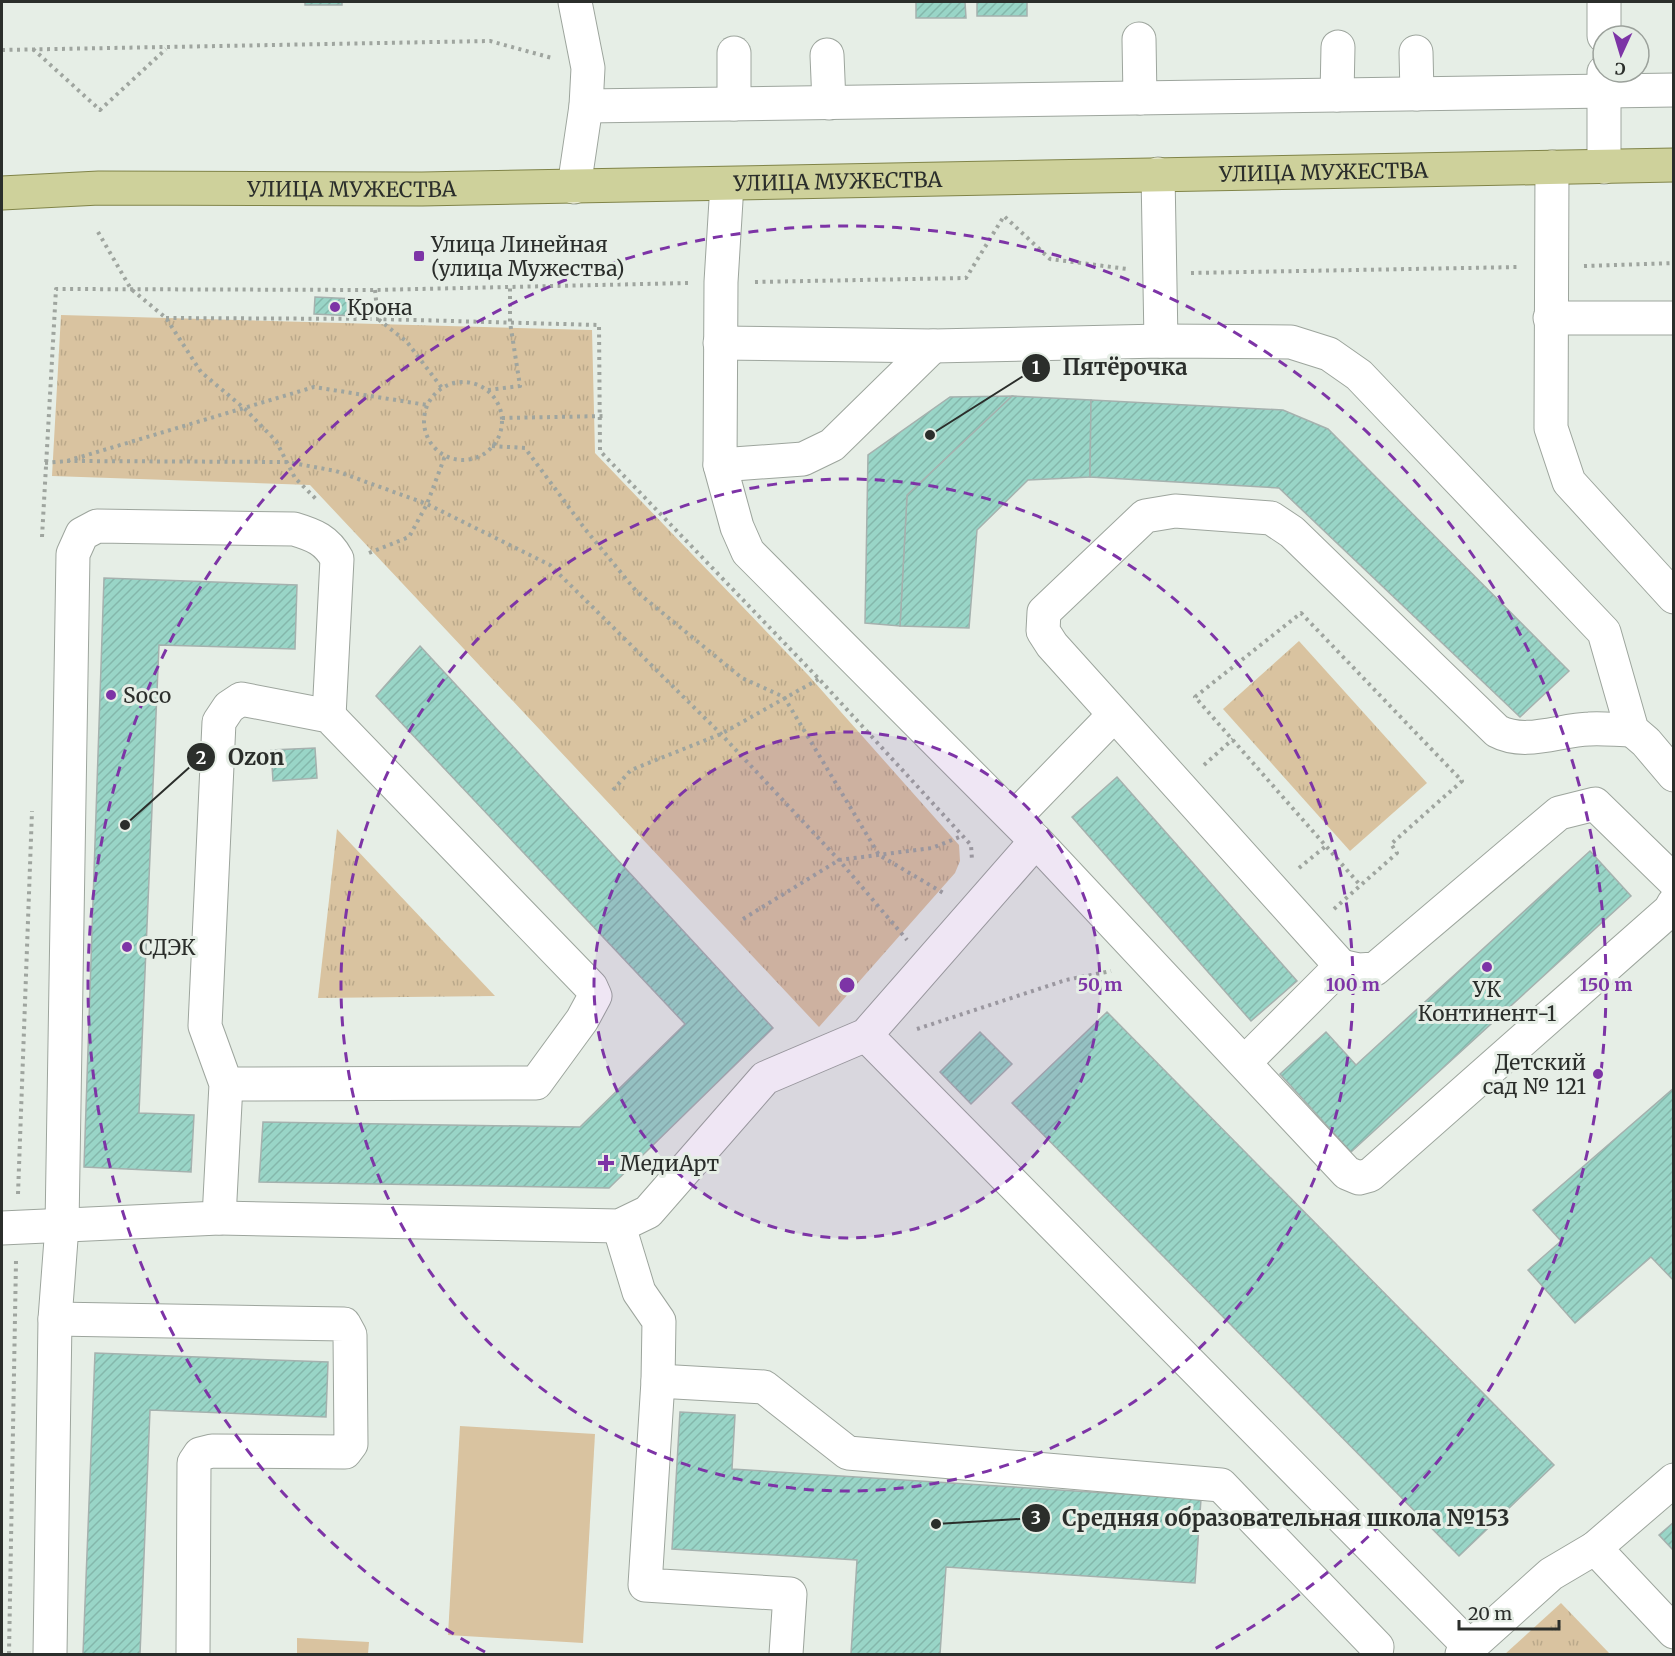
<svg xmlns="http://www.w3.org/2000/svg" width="1675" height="1656" font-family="Merriweather,serif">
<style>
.grass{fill:url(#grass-tufts)}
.garden{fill:#d9c3a0}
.building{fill:url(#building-hatch);stroke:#a5b1ae;stroke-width:1.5}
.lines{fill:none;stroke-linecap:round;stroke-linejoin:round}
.minor-casing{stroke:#9da59d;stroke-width:35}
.major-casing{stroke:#808448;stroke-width:35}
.path{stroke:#9fa59f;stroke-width:4;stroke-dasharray:3 4.5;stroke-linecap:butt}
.minor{stroke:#fff;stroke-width:33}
.major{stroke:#ced19b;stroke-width:33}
.ring{fill:none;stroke:#7d34a6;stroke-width:3;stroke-dasharray:10 8}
.poi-dot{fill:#7d34a6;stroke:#e6eee6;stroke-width:2}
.labels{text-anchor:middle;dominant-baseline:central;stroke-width:6;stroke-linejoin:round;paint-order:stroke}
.street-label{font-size:21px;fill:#2b2e2b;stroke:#e6eee6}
.poi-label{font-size:21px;fill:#2b2e2b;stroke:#e6eee6;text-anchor:start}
.centre{fill:#7d34a6;stroke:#e6eee6;stroke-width:3}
.ring-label{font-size:18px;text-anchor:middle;font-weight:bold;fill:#7d34a6;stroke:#e6eee6;stroke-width:6;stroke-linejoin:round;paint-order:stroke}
.leader{fill:none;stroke:#2b2e2b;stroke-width:2}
.callout-dot{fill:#2b2e2b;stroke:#e6eee6;stroke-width:2}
.mark-label{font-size:18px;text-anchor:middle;font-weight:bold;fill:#fff}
.callout-label{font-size:22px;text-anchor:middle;font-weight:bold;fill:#2b2e2b;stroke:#e6eee6;stroke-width:6;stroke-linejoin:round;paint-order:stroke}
</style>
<defs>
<pattern id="grass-tufts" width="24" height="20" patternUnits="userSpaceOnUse" patternTransform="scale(1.5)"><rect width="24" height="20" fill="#d9c3a0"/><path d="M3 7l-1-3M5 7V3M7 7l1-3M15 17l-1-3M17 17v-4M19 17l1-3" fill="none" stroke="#baa88a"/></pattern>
<pattern id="building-hatch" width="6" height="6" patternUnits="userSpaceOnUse" patternTransform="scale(1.5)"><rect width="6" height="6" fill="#99d5c7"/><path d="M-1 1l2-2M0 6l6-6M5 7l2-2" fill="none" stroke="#84b7ab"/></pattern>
</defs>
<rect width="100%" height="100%" fill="#e6eee6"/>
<g class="grass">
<polygon points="61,315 592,330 595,453 809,676 959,845 960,861 955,873 819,1027 310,485 52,476"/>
<polygon points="1299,641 1427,783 1350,851 1223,709"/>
<polygon points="337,829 495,996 318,998"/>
<polygon points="1561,1603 1610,1654 1505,1654"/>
</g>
<g class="garden">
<polygon points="460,1426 595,1434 583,1643 448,1635"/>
<polygon points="297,1638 369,1642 368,1654 297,1654"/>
</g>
<g class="building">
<rect x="305" y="2" width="37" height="3"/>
<polygon points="916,2 965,2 966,18 916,18"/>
<rect x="977" y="2" width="50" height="14"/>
<polygon points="315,297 356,299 355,316 314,314"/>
<polygon points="1012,396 1091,400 1090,477 1028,480 977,530 969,628 900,626 907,495"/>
<polygon points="1012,396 907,495 900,626 865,623 868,455 950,397"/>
<polygon points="1091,400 1283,410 1328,429 1569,671 1520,717 1279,488 1090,477"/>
<polygon points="104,578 297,585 295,649 159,645 139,1113 194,1115 191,1172 84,1167"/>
<polygon points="420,646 773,1028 609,1188 259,1182 263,1122 580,1127 685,1024 376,696"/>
<polygon points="315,748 317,778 273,781 271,750"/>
<polygon points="1117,777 1297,981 1251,1021 1072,817"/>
<polygon points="1590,851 1631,896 1351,1152 1280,1074 1326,1032 1356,1065"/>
<polygon points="1107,1012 1554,1465 1459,1556 1012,1103"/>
<polygon points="980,1032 1012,1064 971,1104 940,1072"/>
<polygon points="1674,1088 1674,1281 1651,1257 1575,1323 1528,1270 1561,1241 1533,1210"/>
<polygon points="95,1353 328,1362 326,1417 150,1410 140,1654 83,1654"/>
<polygon points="680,1412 735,1415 732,1469 1201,1499 1195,1583 946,1567 940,1654 851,1654 857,1560 672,1549"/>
<polygon points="1674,1522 1674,1551 1659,1535"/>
</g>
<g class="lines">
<g class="minor-casing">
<g id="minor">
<polyline points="1604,36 1604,2"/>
<polyline points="1139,39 1140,98"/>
<polyline points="1416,52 1417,94"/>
<polyline points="827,55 829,103"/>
<polyline points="1604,72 1604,167"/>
<polyline points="1337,95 1338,47"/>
<polyline points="734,104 734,53"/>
<polyline points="586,106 1674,90"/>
<polyline points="1552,167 1551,428 1569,482 1674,597"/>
<polyline points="1158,174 1161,341"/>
<polyline points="727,184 721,282 720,465 737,527 748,552 1036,841 1347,1173 1359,1178 1370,1175 1670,910 1674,903"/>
<polyline points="574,187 586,106 588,68 575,2"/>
<polyline points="1550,318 1674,318"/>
<polyline points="720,343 933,346 1161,341 1291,342 1329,354 1359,375 1604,632 1632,730 1646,742 1674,775"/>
<polyline points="720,465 803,459 832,445 933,346"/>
<polyline points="1014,818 1114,715"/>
<path d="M1341 966 1052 645 1043 631 1044 612 1145 516 1175 511 1271 518 1292 532 1497 731C1525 746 1559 730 1589 729 1603 728 1618 730 1632 730"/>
<polyline points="866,1035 1470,1647"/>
<polyline points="1245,1062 1341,966 1359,970 1375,969 1559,813 1595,804 1674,881"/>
<polyline points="219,1218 619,1226 648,1212 765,1078 866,1035 1036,841"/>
<polyline points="619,1226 639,1292 659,1321 658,1381"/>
<polyline points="2,1228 219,1218 226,1084 205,1026 219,722 229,707 241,699 329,716 591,987 595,996 582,1020 536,1083 226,1084"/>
<polyline points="55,1319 344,1324 350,1335 351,1444 345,1452 212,1451 200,1454 194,1463 193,1654"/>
<polyline points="1674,1480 1595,1548 1674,1632"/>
<path d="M50 1654 55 1319 62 1226 73 554 82 534 97 526 294 529C314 535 327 540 337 559L329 716"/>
<polyline points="786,1654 790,1594 645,1585 658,1381 764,1387 848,1453 1221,1485 1377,1647 1376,1654"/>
<polyline points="1462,1654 1551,1574 1595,1548"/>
</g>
</g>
<g class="major-casing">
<g id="major">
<path id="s1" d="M2 193 99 188 422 189 1674 165"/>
</g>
</g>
<g class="path">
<polyline points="33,49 100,110 166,49"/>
<polyline points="2,50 490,41 552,58"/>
<polyline points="98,232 131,289 166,318 201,372 245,409 276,441 295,478 317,500"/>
<polyline points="1584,266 1674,263"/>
<polyline points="1191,273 1520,267"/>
<polyline points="755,282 966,278 1004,216 1050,259 1127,269"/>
<polyline points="375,290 378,319 407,342 442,388"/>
<polyline points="166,318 378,319 599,325 600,451 819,679 971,845 972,860"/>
<circle cx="463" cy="421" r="39"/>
<polyline points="488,390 520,386 510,322 510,288"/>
<polyline points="502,418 607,416"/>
<polyline points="492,446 525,448 585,529 637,592 742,678 784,697 879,855 945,894"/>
<polyline points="67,461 287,462 336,471 427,504 550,565 721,734 839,860 907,940"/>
<polyline points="45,463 67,461 314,387 427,405"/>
<polyline points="42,537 56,289 375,290 688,283"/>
<polyline points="369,553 409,537 427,504 445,456"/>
<polyline points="1204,765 1233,739"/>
<polyline points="613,790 631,770 721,734 819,679"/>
<polyline points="1299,868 1326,846"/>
<polyline points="1334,909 1397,853 1391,844 1462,781 1301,613 1195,697 1361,886"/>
<polyline points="743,919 839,860 932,848 962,836"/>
<polyline points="917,1029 1066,980 1111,971"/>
<polyline points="18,1194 32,811"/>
<polyline points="9,1654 16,1261"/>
</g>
<use href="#minor" class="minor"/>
<use href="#major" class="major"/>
</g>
<circle cx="847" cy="985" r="253" fill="#7d34a6" fill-opacity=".12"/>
<g class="ring">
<circle cx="847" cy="985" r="253"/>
<circle cx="847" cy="985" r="506"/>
<path d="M485 1652A759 759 0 1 1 1209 1652"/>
</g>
<g class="poi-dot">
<rect x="413" y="250" width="12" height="12" rx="3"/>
<circle cx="335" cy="307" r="6"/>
<circle cx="111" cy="695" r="6"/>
<circle cx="127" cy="947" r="6"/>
<circle cx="1487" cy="967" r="6"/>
<circle cx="1598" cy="1074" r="6"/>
<path d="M603 1154h6v6h6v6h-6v6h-6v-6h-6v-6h6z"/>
</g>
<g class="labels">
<g class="street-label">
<text stroke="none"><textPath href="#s1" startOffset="1322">УЛИЦА МУЖЕСТВА</textPath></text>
<text stroke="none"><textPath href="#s1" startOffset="836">УЛИЦА МУЖЕСТВА</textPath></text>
<text stroke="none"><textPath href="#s1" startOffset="350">УЛИЦА МУЖЕСТВА</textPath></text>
</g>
<g class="poi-label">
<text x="431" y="244">Улица Линейная<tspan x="431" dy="24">(улица Мужества)</tspan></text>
<text x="347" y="307">Крона</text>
<text x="123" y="695">Soco</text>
<text x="139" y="947">СДЭК</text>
<text x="1487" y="989" text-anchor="middle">УК<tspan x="1487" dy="24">Континент-1</tspan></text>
<text x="1586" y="1062" text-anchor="end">Детский<tspan x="1586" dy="24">сад № 121</tspan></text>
<text x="620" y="1163">МедиАрт</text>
</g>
</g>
<circle cx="847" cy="985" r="9" class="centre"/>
<g class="ring-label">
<text x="1100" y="991">50 m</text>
<text x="1353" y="991">100 m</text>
<text x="1606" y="991">150 m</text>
</g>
<path class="leader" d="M930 435L1036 368M125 825L201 757M936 1524L1036 1518"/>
<g class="callout-dot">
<circle cx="930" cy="435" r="6"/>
<circle cx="125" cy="825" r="6"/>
<circle cx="936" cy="1524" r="6"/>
<circle cx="1036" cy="368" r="15"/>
<circle cx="201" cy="757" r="15"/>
<circle cx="1036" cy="1518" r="15"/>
</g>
<g class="mark-label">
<text x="1036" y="374">1</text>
<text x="201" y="764">2</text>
<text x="1036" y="1524">3</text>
</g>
<g class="callout-label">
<text x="1125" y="375">Пятёрочка</text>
<text x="256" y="765">Ozon</text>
<text x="1286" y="1526">Средняя образовательная школа №153</text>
</g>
<rect width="1675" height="1656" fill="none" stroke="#2b2e2b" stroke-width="6"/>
<g transform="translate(1621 54) rotate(184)"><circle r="28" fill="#e6eee6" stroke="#9ba19b" stroke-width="1.5"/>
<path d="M0-4.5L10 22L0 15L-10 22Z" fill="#7d34a6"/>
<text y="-9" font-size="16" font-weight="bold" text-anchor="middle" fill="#2b2e2b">С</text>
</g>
<path d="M1459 1620v9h100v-9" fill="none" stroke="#2b2e2b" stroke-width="3"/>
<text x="1468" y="1620" font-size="18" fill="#2b2e2b" stroke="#e6eee6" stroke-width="4.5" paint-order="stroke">20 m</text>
</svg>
